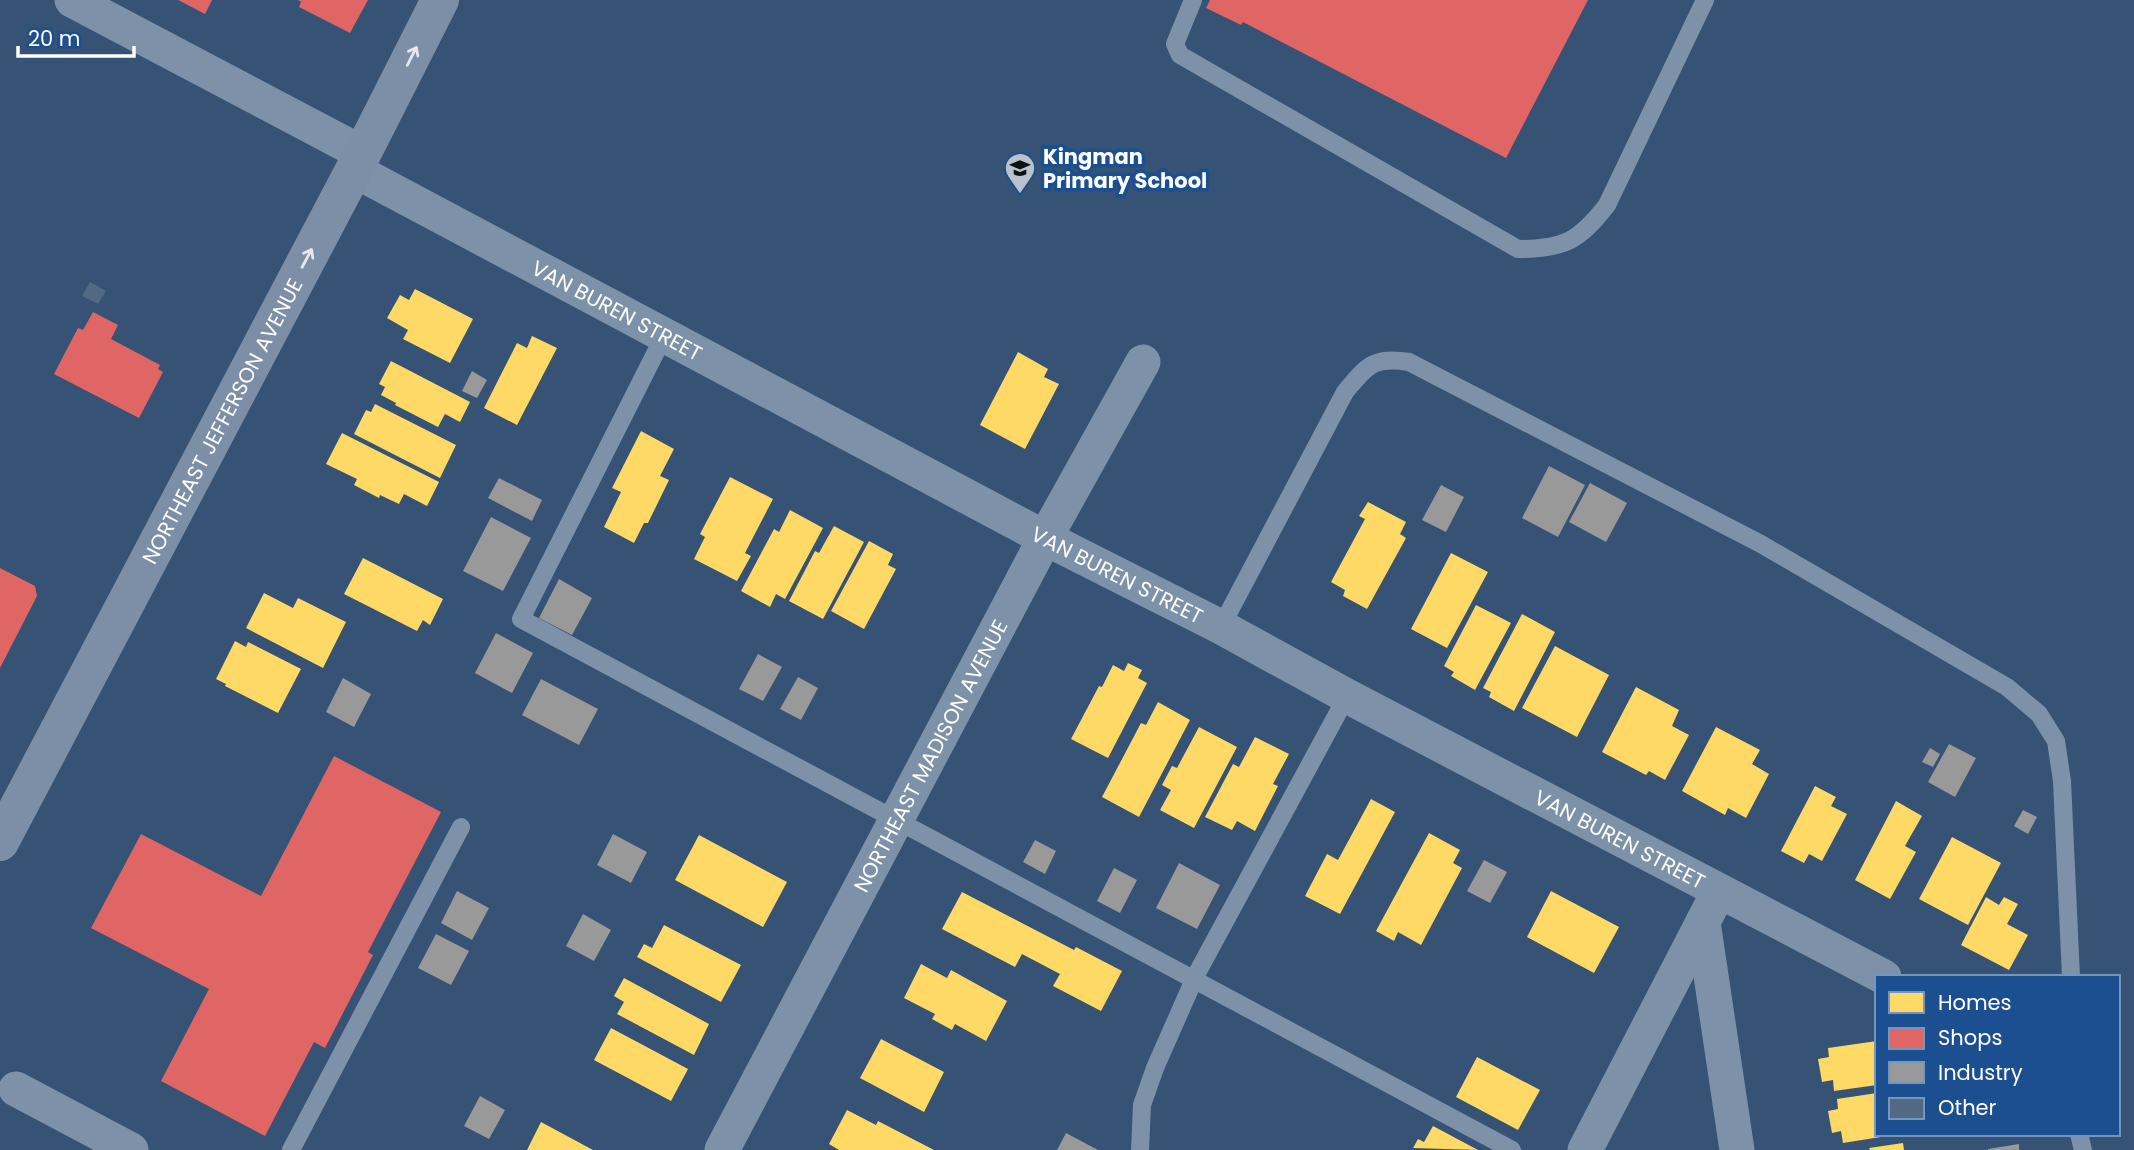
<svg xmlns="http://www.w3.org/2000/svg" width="2134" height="1150" font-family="Poppins,sans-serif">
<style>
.homes{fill:#ffd966}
.shops{fill:#e06666}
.industry{fill:#999}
.building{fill:#526984}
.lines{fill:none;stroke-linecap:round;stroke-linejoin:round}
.service{stroke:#7d92a8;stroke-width:18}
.minor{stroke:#7d92a8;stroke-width:35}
.primary{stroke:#7d8ea7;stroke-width:38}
.oneway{stroke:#e5e8ed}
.labels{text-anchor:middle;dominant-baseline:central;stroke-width:7;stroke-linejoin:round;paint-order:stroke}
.poi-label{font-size:21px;font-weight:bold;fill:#fff;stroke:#1b4f8f;text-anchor:start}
.street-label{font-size:21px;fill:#fff;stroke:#1b4f8f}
</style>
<rect width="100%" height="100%" fill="#365274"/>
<g class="homes">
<polygon points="415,289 473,319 450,363 403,339 408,330 387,318 400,295 409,300"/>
<polygon points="532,336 557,348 517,425 484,408 517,343 527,348"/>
<polygon points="1018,352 1048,369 1044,377 1059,384 1025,449 980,425"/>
<polygon points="391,361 470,402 460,422 445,414 438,427 395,405 396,403 381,395 385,387 379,384"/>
<polygon points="375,404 456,445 440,478 354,434 366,410 371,412"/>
<polygon points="641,431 674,449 660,476 669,480 648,523 644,523 634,543 604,527 621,492 612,488"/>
<polygon points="342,433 439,482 427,506 404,494 399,504 380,495 379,498 354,485 357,479 326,464"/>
<polygon points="730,477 773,499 745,553 751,556 737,581 694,559 705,537 700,534"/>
<polygon points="1368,502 1406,522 1400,534 1406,538 1367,609 1343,596 1345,590 1331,582 1365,519 1359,516"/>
<polygon points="790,510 823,528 785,599 776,594 770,607 741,591 774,529 779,532"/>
<polygon points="834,526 864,542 823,619 789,601 815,551 819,553"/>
<polygon points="869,541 893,554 888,565 896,569 864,629 831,611"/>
<polygon points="1451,553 1488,572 1447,648 1411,629"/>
<polygon points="363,558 443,599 430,625 423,620 417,631 344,594"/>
<polygon points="264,593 293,608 298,598 346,622 323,668 246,628"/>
<polygon points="1476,605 1511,623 1475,690 1451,676 1454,672 1444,666"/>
<polygon points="1522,614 1555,632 1514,711 1489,697 1491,692 1483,688"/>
<polygon points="235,641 246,647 248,642 301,669 278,713 225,686 226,684 216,679"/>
<polygon points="1555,646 1609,675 1577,737 1522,708"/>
<polygon points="1128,663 1142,670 1138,678 1147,683 1108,758 1071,739 1099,686 1102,687 1113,665 1124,671"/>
<polygon points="1636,687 1679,710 1672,726 1689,735 1665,780 1649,771 1646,775 1602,752"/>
<polygon points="1158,702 1190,720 1139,817 1102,797 1141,723 1146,725"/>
<polygon points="1199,727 1237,747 1194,828 1160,810 1171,790 1162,785 1172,766 1177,768"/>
<polygon points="1716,727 1760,750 1752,764 1769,774 1746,818 1728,808 1725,815 1682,791"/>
<polygon points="1255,737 1289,754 1273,784 1278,786 1255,831 1237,821 1232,830 1205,817 1233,764 1239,767"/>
<polygon points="1815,786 1836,797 1831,806 1847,814 1822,861 1809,854 1804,863 1781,851"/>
<polygon points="1371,799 1395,812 1340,914 1305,896 1327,854 1338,860"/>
<polygon points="1896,801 1922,816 1905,846 1916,852 1890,899 1855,880"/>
<polygon points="1429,833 1460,850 1453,863 1462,868 1421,945 1398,932 1394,941 1376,931"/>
<polygon points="699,835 787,882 763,927 675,880"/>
<polygon points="1952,837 2001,863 1968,925 1919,899"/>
<polygon points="1551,891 1619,927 1594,973 1527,937"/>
<polygon points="962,892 1074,950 1076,947 1122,971 1101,1011 1053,986 1060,974 1022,954 1015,967 942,929"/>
<polygon points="1986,897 1999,905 2004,897 2018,904 2007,924 2028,935 2009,970 1961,945"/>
<polygon points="664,925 741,965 721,1002 637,957 644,944 652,948"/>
<polygon points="921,964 947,978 951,970 1007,1001 986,1041 955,1024 952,1030 932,1019 935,1014 904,998"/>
<polygon points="624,978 709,1024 694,1055 617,1014 624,1002 614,996"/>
<polygon points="611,1028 688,1069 671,1101 594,1060"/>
<polygon points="881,1039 944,1072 924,1112 860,1078"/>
<polygon points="1877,1041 1877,1085 1834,1091 1833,1080 1822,1082 1818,1059 1829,1057 1828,1048"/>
<polygon points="1477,1057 1540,1090 1518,1130 1456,1097"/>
<polygon points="1877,1093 1877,1134 1887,1136 1843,1143 1841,1131 1832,1133 1828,1111 1838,1109 1837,1099"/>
<polygon points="847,1110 876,1125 878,1121 934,1150 839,1150 829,1144"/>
<polygon points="541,1122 593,1150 527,1150"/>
<polygon points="1433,1126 1478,1150 1413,1148 1418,1139 1424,1142"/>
<polygon points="1903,1143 1904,1150 1870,1150 1869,1148"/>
</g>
<g class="shops">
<polygon points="178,0 212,0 205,14"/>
<polygon points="298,0 368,0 350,33 299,7 301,2"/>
<polygon points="1210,0 1588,0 1506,158 1243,22 1241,25 1206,8"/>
<polygon points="93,312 118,325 111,339 160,365 158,369 163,372 139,418 54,374 78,328 83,330"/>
<polygon points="0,568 35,586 37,596 0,668"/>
<polygon points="334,756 441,812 368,952 373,955 325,1048 314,1042 265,1136 161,1081 209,989 91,928 141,834 261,896"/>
</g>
<g class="industry">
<polygon points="472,371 487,380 477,398 462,391"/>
<polygon points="1549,466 1585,485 1558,537 1522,518"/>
<polygon points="499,478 542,500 532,521 488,498"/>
<polygon points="1590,483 1627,503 1606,542 1569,522"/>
<polygon points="1441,485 1464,497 1446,532 1422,520"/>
<polygon points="491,517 531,538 503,591 463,571"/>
<polygon points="559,579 592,598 572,635 539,618"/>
<polygon points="496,633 533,653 512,693 475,673"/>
<polygon points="758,654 782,667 763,701 739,689"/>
<polygon points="798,677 818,688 801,720 780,709"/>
<polygon points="343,678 371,694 354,727 326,712"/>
<polygon points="541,679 598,709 579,745 522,715"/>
<polygon points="1949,744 1976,758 1955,797 1928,782"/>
<polygon points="1930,748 1940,754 1933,767 1922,762"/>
<polygon points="2023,810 2037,817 2028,834 2014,826"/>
<polygon points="613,834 647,852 631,883 597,865"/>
<polygon points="1035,840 1056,851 1045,874 1023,862"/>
<polygon points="1484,860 1507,872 1490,903 1467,891"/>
<polygon points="1179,863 1220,885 1197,929 1156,908"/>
<polygon points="1114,868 1137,880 1120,913 1097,901"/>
<polygon points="457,891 489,908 472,940 441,923"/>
<polygon points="583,914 611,930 594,961 566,946"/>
<polygon points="436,934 469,951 451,985 418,968"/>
<polygon points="480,1096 505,1110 489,1139 464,1126"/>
<polygon points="1066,1133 1098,1150 1057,1150"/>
<polygon points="2019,1144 2019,1150 1988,1150 1988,1149"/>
</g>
<polygon class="building" points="90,282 106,291 98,304 82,296"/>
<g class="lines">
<g class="service">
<path d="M1193 0 1175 44 1180 55 1518 249C1564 249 1579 241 1607 205L1705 0"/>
<polyline points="664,336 521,619 1512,1150"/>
<path d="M1221 627 1345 392C1367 366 1373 356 1409 362L1761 544 2007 687 2039 714 2056 741 2062 781 2071 977"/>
<polyline points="2079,1134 2083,1150"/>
<polyline points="291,1150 461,827"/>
<polyline points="1140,1150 1142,1105 1155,1068 1196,975 1347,696"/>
</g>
<g class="minor">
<polyline points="72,0 362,153"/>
<path id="s1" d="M354 170 1045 538 1221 627 1347 696 1884 977"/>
<polyline points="1703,922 1737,1150"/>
<polyline points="16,1089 131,1150"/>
<path id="s2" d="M722 1150 1045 538 1143 362"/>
<polyline points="1585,1150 1719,891"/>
</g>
<path class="primary" id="s3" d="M0 842 354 170 440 0"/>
</g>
<defs><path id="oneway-shaft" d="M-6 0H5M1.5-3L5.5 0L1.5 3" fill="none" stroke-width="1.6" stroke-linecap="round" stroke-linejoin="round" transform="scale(1.75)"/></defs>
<g class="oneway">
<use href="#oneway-shaft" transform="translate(412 56) rotate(-63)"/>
<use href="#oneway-shaft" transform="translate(307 258) rotate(-62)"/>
</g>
<defs>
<g id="school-pin" transform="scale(1.575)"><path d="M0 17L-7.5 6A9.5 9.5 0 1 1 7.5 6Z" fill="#b9c2ce" stroke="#1b4f8f"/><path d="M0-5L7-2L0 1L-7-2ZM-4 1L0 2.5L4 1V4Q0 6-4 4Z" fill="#111"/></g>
</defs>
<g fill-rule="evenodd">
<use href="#school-pin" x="1020" y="168"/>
</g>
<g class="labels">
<g class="poi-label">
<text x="1043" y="156">Kingman<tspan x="1043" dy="24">Primary School</tspan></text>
</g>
<g class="street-label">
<text stroke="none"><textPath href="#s1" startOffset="298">VAN BUREN STREET</textPath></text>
<text stroke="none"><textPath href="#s3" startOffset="476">NORTHEAST JEFFERSON AVENUE</textPath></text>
<text stroke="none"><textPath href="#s1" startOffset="864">VAN BUREN STREET</textPath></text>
<text stroke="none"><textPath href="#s2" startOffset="446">NORTHEAST MADISON AVENUE</textPath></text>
<text stroke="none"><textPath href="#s1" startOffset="1432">VAN BUREN STREET</textPath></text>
</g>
</g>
<rect x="1875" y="975" width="245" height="161" fill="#1b4f8f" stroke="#7695bc" stroke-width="2"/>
<rect x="1889" y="992" width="35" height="21" fill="#ffd966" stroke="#7695bc" stroke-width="2"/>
<text x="1938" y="1010" font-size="21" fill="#ffffff">Homes</text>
<rect x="1889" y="1028" width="35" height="21" fill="#e06666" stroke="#7695bc" stroke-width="2"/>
<text x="1938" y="1045" font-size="21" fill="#ffffff">Shops</text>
<rect x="1889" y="1062" width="35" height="21" fill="#999999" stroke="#7695bc" stroke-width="2"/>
<text x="1938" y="1080" font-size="21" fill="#ffffff">Industry</text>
<rect x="1889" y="1098" width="35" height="21" fill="#526984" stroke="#7695bc" stroke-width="2"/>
<text x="1938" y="1115" font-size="21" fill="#ffffff">Other</text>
<path d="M18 46v10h116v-10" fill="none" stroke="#ffffff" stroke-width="3.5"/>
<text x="28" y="46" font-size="21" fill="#ffffff" stroke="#1b4f8f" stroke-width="5" paint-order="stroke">20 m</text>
</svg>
